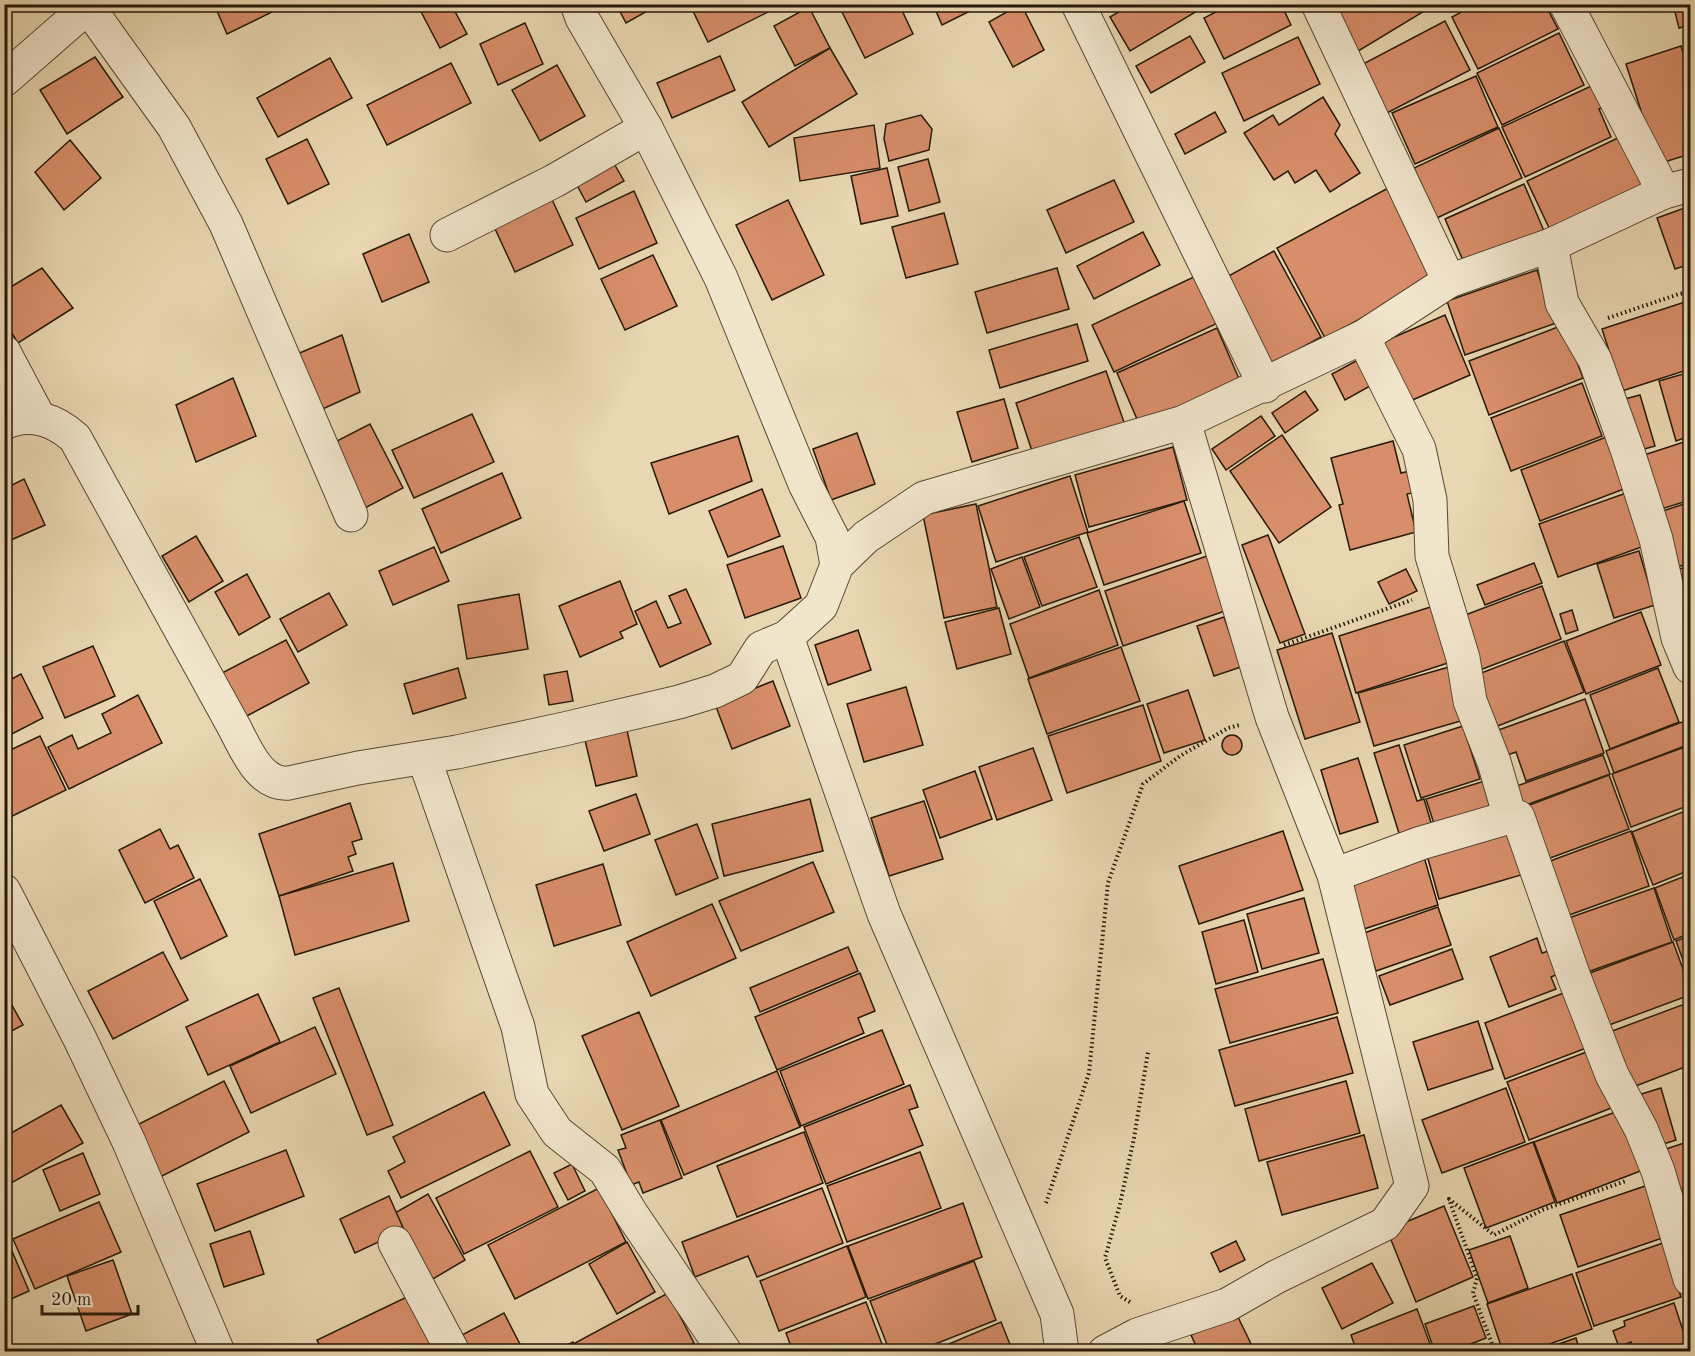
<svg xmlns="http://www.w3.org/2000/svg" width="1695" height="1356" font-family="'Old Standard TT',serif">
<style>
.building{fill:#d88e6a;stroke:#261909;stroke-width:1.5}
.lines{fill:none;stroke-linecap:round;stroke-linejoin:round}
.minor-casing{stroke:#574833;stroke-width:35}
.path{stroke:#261909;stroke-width:4;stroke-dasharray:1.5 3;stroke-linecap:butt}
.minor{stroke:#f1e5cc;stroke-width:33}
</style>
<rect width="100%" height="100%" fill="#e9d7b1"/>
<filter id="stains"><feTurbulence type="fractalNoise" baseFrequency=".00333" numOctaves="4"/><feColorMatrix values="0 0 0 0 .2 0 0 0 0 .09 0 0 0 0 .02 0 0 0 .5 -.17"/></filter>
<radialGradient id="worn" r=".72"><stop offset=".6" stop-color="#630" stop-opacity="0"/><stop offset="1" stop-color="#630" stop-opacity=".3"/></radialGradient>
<g class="building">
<polygon points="214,4 268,4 272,12 227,34"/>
<polygon points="421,4 451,4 467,34 440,48 418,6"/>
<polygon points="616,4 660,4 626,23"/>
<polygon points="696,4 784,4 708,42 691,7"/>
<polygon points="847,4 899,4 913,34 865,58 840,8"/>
<polygon points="933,4 984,4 942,25"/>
<polygon points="1021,4 1044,50 1013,67 989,22"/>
<polygon points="1132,4 1203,4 1204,7 1130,51 1110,17"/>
<polygon points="1231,4 1281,4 1291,25 1224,59 1204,18"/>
<polygon points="1329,4 1436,4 1355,53"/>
<polygon points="1476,4 1545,4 1558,29 1478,69 1452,17"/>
<polygon points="1673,4 1690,4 1690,25 1679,28"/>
<polygon points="809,7 830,48 795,66 774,26"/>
<polygon points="1445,21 1470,70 1387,113 1363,64"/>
<polygon points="525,23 543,64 498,85 480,44"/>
<polygon points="1559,33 1584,85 1502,125 1477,73"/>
<polygon points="1190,36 1205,62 1151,93 1136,66"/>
<polygon points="1298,37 1320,84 1244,121 1222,73"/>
<polygon points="1681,46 1690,76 1690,154 1658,164 1626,64"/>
<polygon points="830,48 857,94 769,147 742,102"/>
<polygon points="720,56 735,90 672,118 657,83"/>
<polygon points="95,57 123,97 67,134 40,90"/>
<polygon points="330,58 352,98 278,137 257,98"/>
<polygon points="451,63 471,103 387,145 367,105"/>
<polygon points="557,65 585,116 540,141 512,90"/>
<polygon points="1476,76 1498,127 1415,164 1392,113"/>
<polygon points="1598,83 1608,105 1599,109 1611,137 1525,177 1502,127"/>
<polygon points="1323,97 1340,125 1335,134 1360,173 1330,192 1316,170 1295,183 1288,171 1274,180 1244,133 1273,115 1279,125"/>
<polygon points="1215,112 1226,132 1185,154 1175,134"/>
<polygon points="921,115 932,129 929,150 889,161 884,139 886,124"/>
<polygon points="874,125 880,168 800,181 794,138"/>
<polygon points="1499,128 1522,178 1437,218 1414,168"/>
<polygon points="1622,136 1645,188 1551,232 1527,181"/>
<polygon points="307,139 329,184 288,204 266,159"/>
<polygon points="70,140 101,178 64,210 35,172"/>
<polygon points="608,153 624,181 586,202 571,174"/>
<polygon points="928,159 940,202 909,211 898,167"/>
<polygon points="887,168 898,216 861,224 851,176"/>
<polygon points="1114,180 1134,222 1066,253 1047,210"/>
<polygon points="1524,184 1544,231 1465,265 1445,219"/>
<polygon points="1390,187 1438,277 1325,338 1277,248"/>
<polygon points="634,191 657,243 599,269 576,218"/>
<polygon points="549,193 573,245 515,272 491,220"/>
<polygon points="788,200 824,275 772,300 736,225"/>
<polygon points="1690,206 1690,264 1675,269 1657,218"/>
<polygon points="944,213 958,264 906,278 892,227"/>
<polygon points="1143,232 1160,265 1094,299 1077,266"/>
<polygon points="409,234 429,282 382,302 363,254"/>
<polygon points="1274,251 1321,337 1270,365 1223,279"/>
<polygon points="653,255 677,306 625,330 601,279"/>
<polygon points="42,268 73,308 18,343 4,321 4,291"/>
<polygon points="1057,268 1069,309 987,333 975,292"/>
<polygon points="1537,270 1541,282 1548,280 1562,321 1465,355 1447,301"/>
<polygon points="1198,275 1220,322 1114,372 1092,325"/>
<polygon points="1688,301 1690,310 1690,369 1622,391 1602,329"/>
<polygon points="1445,315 1470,375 1401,405 1376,345"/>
<polygon points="1077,324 1088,361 1000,388 989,350"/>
<polygon points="1563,325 1583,378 1489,415 1469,361"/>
<polygon points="1217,328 1240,381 1140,426 1117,373"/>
<polygon points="342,335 360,392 316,412 295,355"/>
<polygon points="1365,356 1379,381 1345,400 1332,374"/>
<polygon points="1106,371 1125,425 1034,457 1016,403"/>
<polygon points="1690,372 1690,436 1676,441 1659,381"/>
<polygon points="233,378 256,436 196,462 176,405"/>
<polygon points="1582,383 1602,436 1511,471 1491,418"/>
<polygon points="1305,391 1318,410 1285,433 1272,413"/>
<polygon points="1640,395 1655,446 1637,451 1621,400"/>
<polygon points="1004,399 1018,448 972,462 957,412"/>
<polygon points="472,414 494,462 414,498 392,450"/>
<polygon points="1261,416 1275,436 1226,470 1212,449"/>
<polygon points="370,424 403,488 365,508 333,443"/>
<polygon points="857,433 875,484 831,500 813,449"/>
<polygon points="1282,435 1331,507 1279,543 1230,471"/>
<polygon points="738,436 752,481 669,514 651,463"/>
<polygon points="1609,436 1629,487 1540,521 1521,470"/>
<polygon points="1690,440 1690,500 1655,511 1638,457"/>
<polygon points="1393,441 1401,473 1410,471 1416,492 1407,494 1416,532 1350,550 1339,505 1343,504 1331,458"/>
<polygon points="1173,447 1187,500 1089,527 1075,475"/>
<polygon points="502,473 521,518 441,553 422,509"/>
<polygon points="1070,476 1088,532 996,562 978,506"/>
<polygon points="24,479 45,525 4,543 4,489"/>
<polygon points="762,489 780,536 728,557 709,511"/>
<polygon points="1629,492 1647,545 1558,577 1539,524"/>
<polygon points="1184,501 1201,553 1104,585 1087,533"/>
<polygon points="1690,502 1690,563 1671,569 1654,514"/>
<polygon points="976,504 997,607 944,618 923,515"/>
<polygon points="1268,535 1305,634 1280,643 1242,545"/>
<polygon points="196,536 223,581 189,602 162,556"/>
<polygon points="1079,537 1097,587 1042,606 1024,557"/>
<polygon points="783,546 801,598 745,618 727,565"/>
<polygon points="434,547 449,581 393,605 379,571"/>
<polygon points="1639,551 1655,605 1614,618 1597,564"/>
<polygon points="1207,556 1225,611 1123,646 1105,591"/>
<polygon points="1022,557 1040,607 1009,619 991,569"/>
<polygon points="1534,563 1542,583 1485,605 1477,585"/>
<polygon points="1690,566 1690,625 1672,571"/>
<polygon points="1406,569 1417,591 1389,604 1378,582"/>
<polygon points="247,574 270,617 239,635 215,592"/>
<polygon points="620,581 637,624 620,632 623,638 580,657 559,606"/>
<polygon points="1542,586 1561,639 1472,673 1452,620"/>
<polygon points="686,589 711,644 660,667 635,611 656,601 668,628 681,623 669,596"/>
<polygon points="1099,590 1118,645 1029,678 1010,624"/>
<polygon points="329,593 347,625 298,652 280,619"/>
<polygon points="519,594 528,649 467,659 458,605"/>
<polygon points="1440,604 1457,660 1356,693 1339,636"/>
<polygon points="999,608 1011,654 957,669 945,622"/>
<polygon points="1572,610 1578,630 1566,634 1560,614"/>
<polygon points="1641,612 1661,665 1586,694 1566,641"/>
<polygon points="1224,617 1241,667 1214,676 1197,626"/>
<polygon points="858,630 871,670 828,685 815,645"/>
<polygon points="1332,633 1360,722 1305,739 1277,650"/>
<polygon points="286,640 309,683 243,718 220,674"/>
<polygon points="1564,641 1584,692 1490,729 1471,677"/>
<polygon points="93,646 115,696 65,718 43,667"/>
<polygon points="1121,647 1140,701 1047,734 1028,679"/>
<polygon points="1456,665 1471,718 1374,746 1358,693"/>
<polygon points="458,668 466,698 413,714 404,684"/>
<polygon points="1658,668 1679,722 1610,749 1590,695"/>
<polygon points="567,671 573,701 549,705 544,675"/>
<polygon points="21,674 43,718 4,738 4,683"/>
<polygon points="773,681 790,726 732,749 715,704"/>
<polygon points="906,687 923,745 864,762 847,704"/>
<polygon points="1188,690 1205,740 1164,753 1147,704"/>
<polygon points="138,695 162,743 69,789 48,747 72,735 78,749 111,733 102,714"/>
<polygon points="1585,699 1604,753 1526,781 1516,752 1502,757 1493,732"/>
<polygon points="1143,705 1161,761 1067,793 1048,736"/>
<polygon points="1690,719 1690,744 1614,773 1606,751"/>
<polygon points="625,721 637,776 596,786 583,732"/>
<polygon points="1463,726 1480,779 1421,798 1404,745"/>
<circle cx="1232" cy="745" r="10"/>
<polygon points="40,736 66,790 4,820 4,753"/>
<polygon points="1399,745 1417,801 1424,799 1435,836 1403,846 1374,753"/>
<polygon points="1690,745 1690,805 1631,827 1612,774"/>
<polygon points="1033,748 1052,800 997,820 979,767"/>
<polygon points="1603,755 1610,774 1521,807 1514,787"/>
<polygon points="1358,758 1378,822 1340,834 1321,770"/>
<polygon points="975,771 992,819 940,838 923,790"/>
<polygon points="1609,775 1629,829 1542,861 1522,808"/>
<polygon points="1488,780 1500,817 1438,836 1426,799"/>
<polygon points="636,794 650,834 604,851 589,811"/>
<polygon points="810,799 823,851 724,876 712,824"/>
<polygon points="924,801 943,859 889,876 871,818"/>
<polygon points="350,803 362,839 352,842 356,854 348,857 353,871 279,896 259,834"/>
<polygon points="1690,809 1690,870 1653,885 1632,832"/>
<polygon points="1516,817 1531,872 1439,899 1424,844"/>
<polygon points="697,824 718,878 676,895 655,840"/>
<polygon points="160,829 170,849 178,845 194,878 145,903 119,850"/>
<polygon points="1283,831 1303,890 1199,924 1179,866"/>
<polygon points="1631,831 1649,886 1561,918 1542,864"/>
<polygon points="1422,850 1438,905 1364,929 1347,874"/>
<polygon points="813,862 834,912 741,951 719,901"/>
<polygon points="393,863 409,921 295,955 279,896"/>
<polygon points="603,864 621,925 554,946 536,885"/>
<polygon points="1690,874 1690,933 1674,940 1655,888"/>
<polygon points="200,879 227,936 181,959 154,901"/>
<polygon points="1654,888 1672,942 1579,975 1560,921"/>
<polygon points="1304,898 1319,953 1262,969 1247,914"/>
<polygon points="712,904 736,958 651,996 627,942"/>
<polygon points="1438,907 1451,945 1376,971 1364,933"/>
<polygon points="1244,920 1258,972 1216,984 1202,932"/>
<polygon points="1690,936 1690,979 1676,941"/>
<polygon points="1537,938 1542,953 1555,949 1563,972 1551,977 1556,989 1509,1007 1490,957"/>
<polygon points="1673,942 1690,988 1690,995 1601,1028 1582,976"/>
<polygon points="848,947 858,971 760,1012 750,988"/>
<polygon points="1452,949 1463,979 1390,1005 1379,976"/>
<polygon points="163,952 188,1000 113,1039 88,991"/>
<polygon points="1323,959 1338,1013 1230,1043 1215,989"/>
<polygon points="860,973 875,1011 858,1018 864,1033 777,1070 755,1017"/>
<polygon points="339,988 393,1125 367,1135 313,998"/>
<polygon points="1574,989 1594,1045 1505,1079 1485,1023"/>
<polygon points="4,991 23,1025 4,1035"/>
<polygon points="258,994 280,1042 208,1075 186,1027"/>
<polygon points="1690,1002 1690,1065 1628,1089 1607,1033"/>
<polygon points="639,1012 679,1106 622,1130 582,1036"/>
<polygon points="1337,1017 1353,1073 1235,1106 1219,1050"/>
<polygon points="1478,1021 1493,1069 1428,1090 1413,1042"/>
<polygon points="315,1027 336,1074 251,1113 230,1066"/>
<polygon points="882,1030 904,1084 801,1126 780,1071"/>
<polygon points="1597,1048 1619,1105 1529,1140 1507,1082"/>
<polygon points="777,1071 800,1127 684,1175 661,1120"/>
<polygon points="1690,1077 1690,1099 1685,1079"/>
<polygon points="224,1081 249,1132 160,1177 135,1126"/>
<polygon points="1346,1081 1360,1133 1259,1161 1245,1109"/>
<polygon points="910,1085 918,1107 909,1110 923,1145 826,1184 804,1127"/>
<polygon points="1506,1088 1525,1142 1442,1173 1422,1120"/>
<polygon points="1661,1088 1676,1140 1651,1148 1635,1096"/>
<polygon points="484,1092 510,1145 401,1198 388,1171 405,1162 393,1137"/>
<polygon points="61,1105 83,1143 4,1187 4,1137"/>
<polygon points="1621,1110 1643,1170 1557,1203 1534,1142"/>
<polygon points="660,1120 682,1178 643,1193 639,1182 631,1185 618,1150 626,1148 621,1135"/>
<polygon points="804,1132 823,1183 737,1217 717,1166"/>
<polygon points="1364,1135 1378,1188 1282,1215 1267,1162"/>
<polygon points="1690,1141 1690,1199 1674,1205 1657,1152"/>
<polygon points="1533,1142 1555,1202 1486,1228 1464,1168"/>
<polygon points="286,1150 304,1196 215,1231 197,1184"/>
<polygon points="530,1151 558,1207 464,1254 436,1198"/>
<polygon points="920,1152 941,1208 847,1242 827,1186"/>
<polygon points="83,1153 100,1194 60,1211 43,1170"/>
<polygon points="572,1164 585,1191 568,1200 554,1173"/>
<polygon points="1651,1184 1668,1236 1578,1267 1560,1215"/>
<polygon points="599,1188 626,1242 515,1299 488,1245"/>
<polygon points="822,1188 843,1243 757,1277 748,1256 695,1277 682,1242"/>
<polygon points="428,1194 465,1260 426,1283 388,1217"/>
<polygon points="389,1196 404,1230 355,1253 340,1219"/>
<polygon points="99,1202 121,1252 35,1289 13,1239"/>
<polygon points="963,1203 982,1257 868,1299 848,1246"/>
<polygon points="1444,1206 1473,1277 1416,1302 1387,1230"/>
<polygon points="250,1231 264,1274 224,1287 210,1244"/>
<polygon points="1510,1236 1528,1288 1488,1303 1469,1250"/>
<polygon points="1236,1241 1245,1260 1220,1272 1211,1253"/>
<polygon points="627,1242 655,1292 617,1314 589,1264"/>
<polygon points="1663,1243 1681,1297 1594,1326 1576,1273"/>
<polygon points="9,1244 29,1291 4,1302 4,1246"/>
<polygon points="847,1246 866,1297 779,1331 760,1281"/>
<polygon points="113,1260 132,1314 86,1331 67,1276"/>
<polygon points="974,1261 996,1320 915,1352 890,1352 870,1301"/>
<polygon points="1372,1263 1393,1303 1342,1329 1322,1288"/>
<polygon points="1572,1274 1592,1329 1527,1352 1503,1352 1487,1304"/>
<polygon points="668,1293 694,1343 679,1352 579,1352 575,1343"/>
<polygon points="411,1295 435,1346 424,1352 323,1352 317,1340"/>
<polygon points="866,1302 885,1352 793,1352 786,1333"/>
<polygon points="1674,1303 1690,1352 1635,1352 1631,1342 1619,1347 1613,1331 1625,1326 1624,1321"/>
<polygon points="1474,1306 1486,1338 1450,1352 1435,1352 1425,1324"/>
<polygon points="1417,1309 1433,1352 1357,1352 1351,1335"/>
<polygon points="504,1313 524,1352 466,1352 458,1337"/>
<polygon points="1236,1313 1255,1352 1199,1352 1191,1335"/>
<polygon points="1001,1322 1013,1352 930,1352"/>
<polygon points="1576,1338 1580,1352 1536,1352"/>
<polygon points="573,1342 578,1352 554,1352"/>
</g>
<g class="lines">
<g class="minor-casing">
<g id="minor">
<polyline points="577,4 582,18 646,128 721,278 805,484 832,537 837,565"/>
<polyline points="1078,4 1265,386"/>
<polyline points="1318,4 1449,281"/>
<polyline points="1566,4 1664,192"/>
<polyline points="88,7 174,127 226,224 351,515"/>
<polyline points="4,80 91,4"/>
<polyline points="447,235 554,181 646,128"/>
<polyline points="1551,245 1562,303 1595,360 1628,452 1656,539 1678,638 1690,667"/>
<polyline points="1363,337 1419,449 1430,500 1432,556 1463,658 1470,701 1494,762 1510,817 1518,817 1574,977 1612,1075 1641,1129 1658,1171 1690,1279"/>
<polyline points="4,352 39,418"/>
<path d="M4 423C30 411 55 420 75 438L233 725C245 747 259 786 289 783L358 768 457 752 564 729 679 702 715 691 742 678 761 648 787 637 821 606 837 565 866 537 924 498 1184 422 1363 337 1449 281 1551 245 1664 192 1690 185"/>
<polyline points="787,637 884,914 1057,1314 1062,1352"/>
<polyline points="424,758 518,1027 532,1094 557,1132 605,1170 631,1213 725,1352"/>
<polyline points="1334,875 1421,843 1510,817"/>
<polyline points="4,891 80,1039 129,1142 218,1352"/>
<polyline points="395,1243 453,1352"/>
<polyline points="1105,1352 1137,1335 1227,1305 1276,1277 1385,1224 1412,1186 1334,875 1272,717 1184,422"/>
</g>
</g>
<g class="path">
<polyline points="1608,318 1679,294 1690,292"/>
<polyline points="1284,645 1412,600"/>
<polyline points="1046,1203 1089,1073 1108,883 1143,784 1180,756 1228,728 1240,725"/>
<polyline points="1130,1302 1120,1296 1105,1258 1120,1204 1134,1138 1148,1052"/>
<polyline points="1495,1352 1473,1293 1477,1278 1449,1199 1494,1235 1542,1210 1626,1181"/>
</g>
<use href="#minor" class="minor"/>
</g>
<rect width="1695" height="1356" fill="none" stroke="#e9d7b1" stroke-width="24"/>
<rect x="6" y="6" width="1683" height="1344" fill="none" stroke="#261909" stroke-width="3"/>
<rect x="12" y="12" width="1671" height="1332" fill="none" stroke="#261909" stroke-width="1.5"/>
<path d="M42 1305v9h96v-9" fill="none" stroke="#261909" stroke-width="3"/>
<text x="51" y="1305" font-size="18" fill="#261909" stroke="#f1e5cc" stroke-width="4.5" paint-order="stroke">20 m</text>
<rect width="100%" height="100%" filter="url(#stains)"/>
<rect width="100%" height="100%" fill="url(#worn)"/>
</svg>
